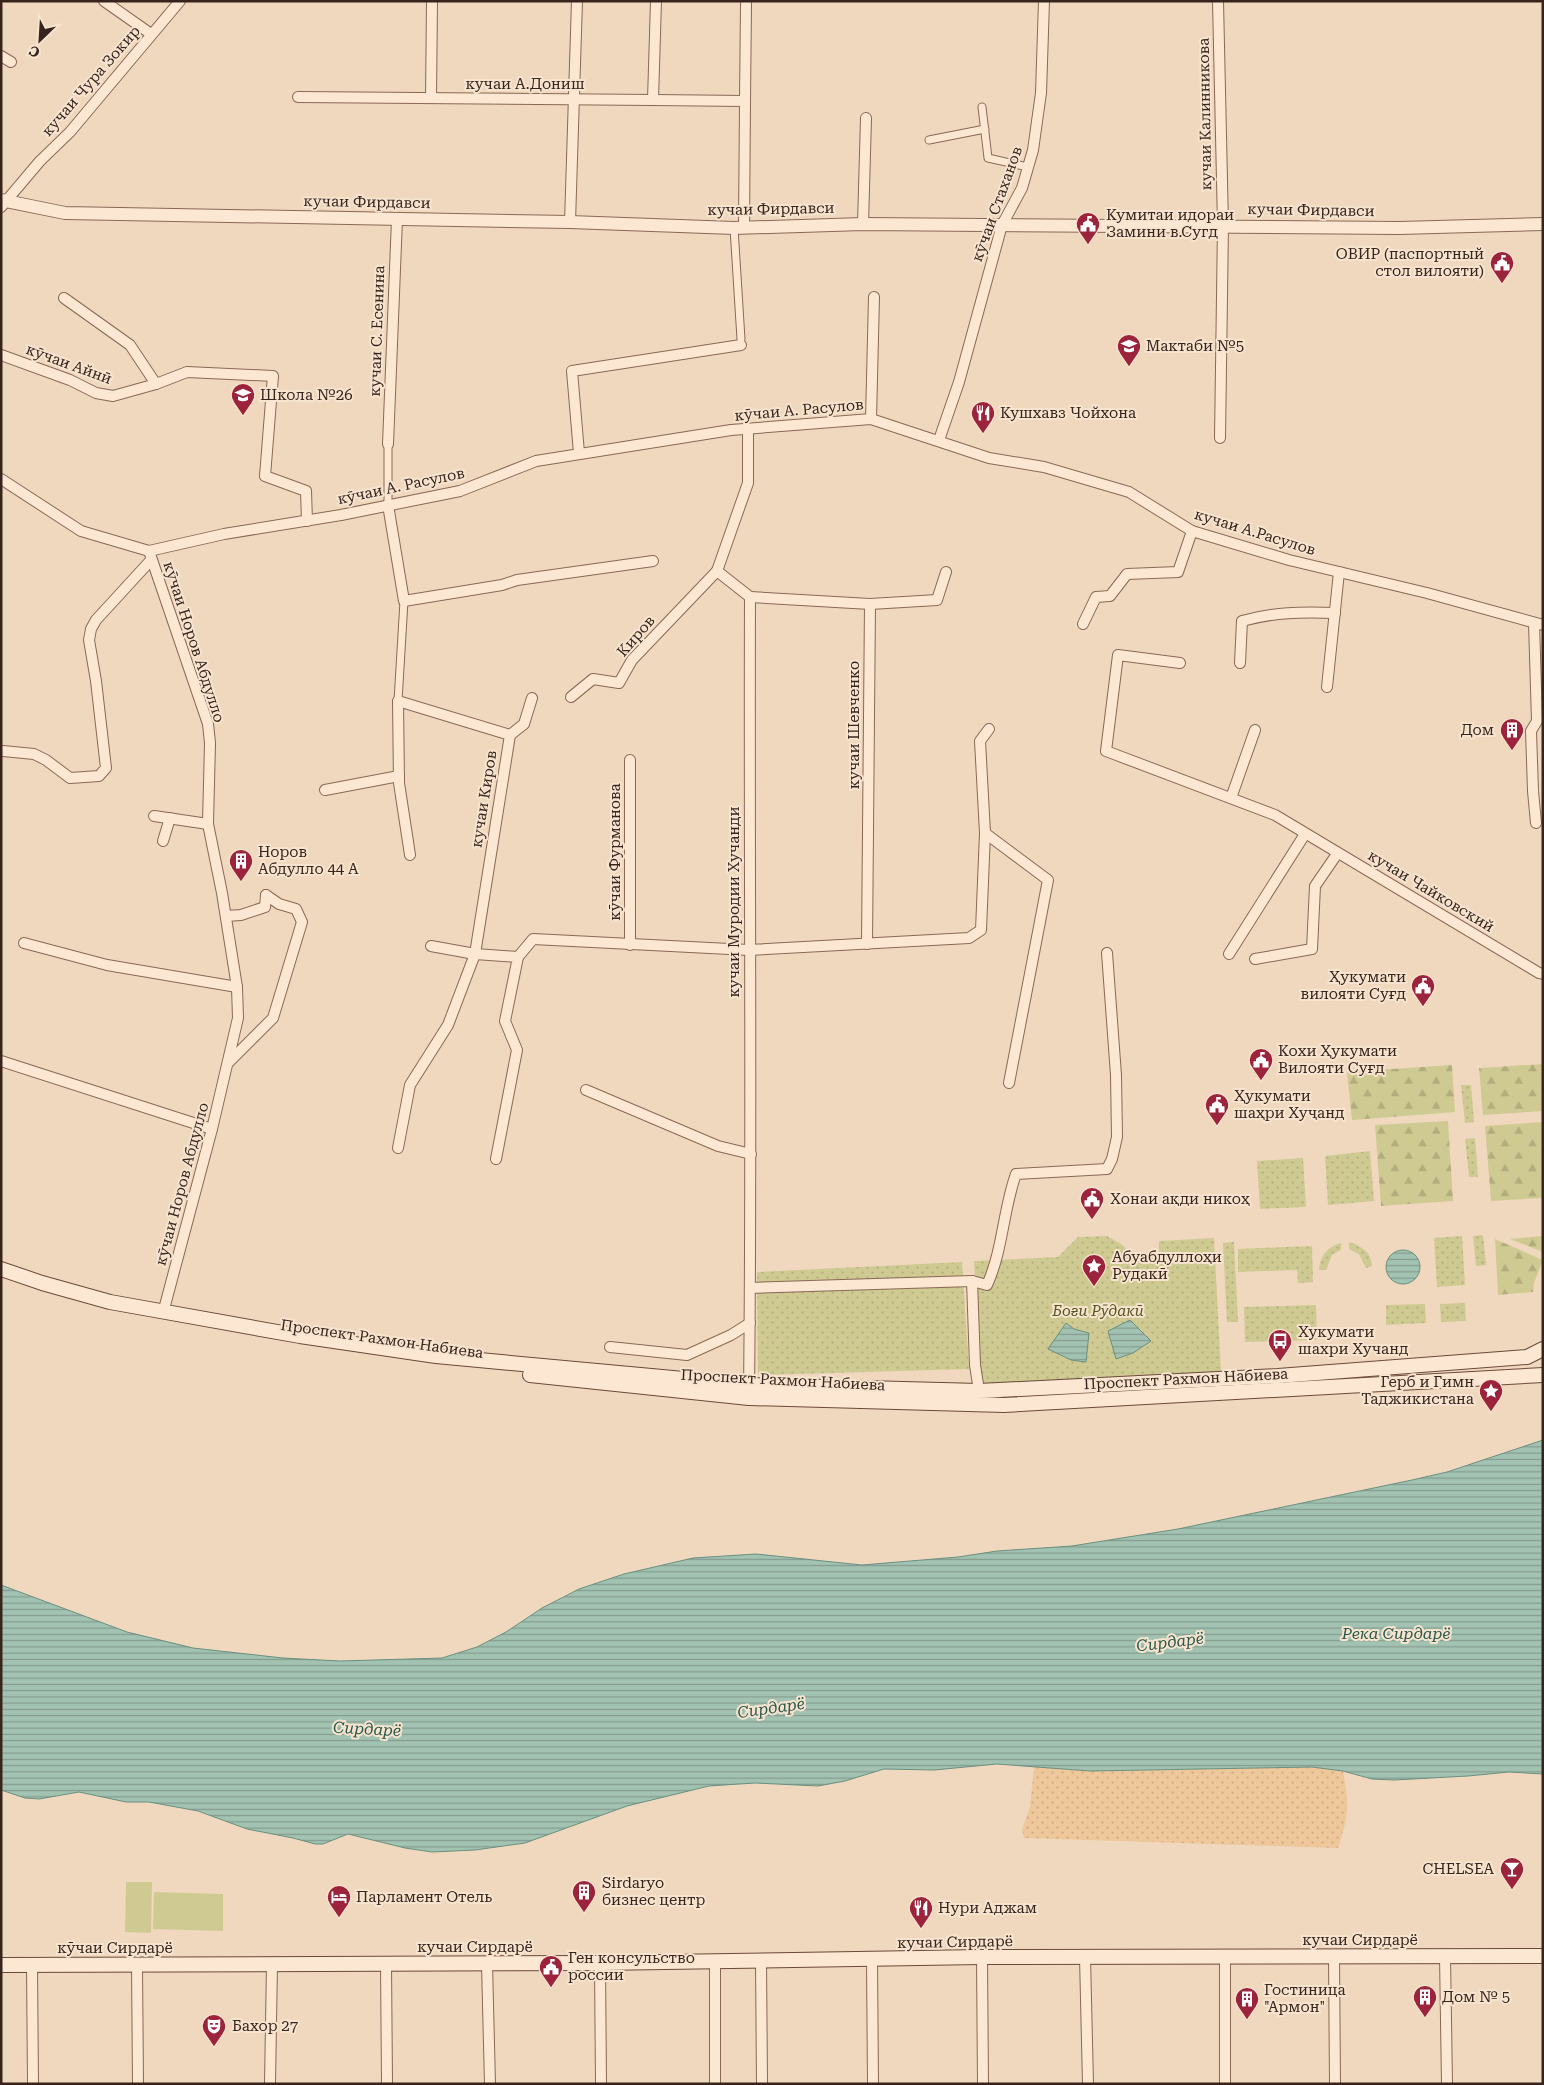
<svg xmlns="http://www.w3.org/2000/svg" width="1544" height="2085" font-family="'Roboto Serif',serif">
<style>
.green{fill:url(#green-dots)}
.forest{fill:url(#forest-firs)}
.sand{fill:url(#sand-dots)}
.pitch{fill:#cfca92}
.water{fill:url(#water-rules);stroke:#69907f}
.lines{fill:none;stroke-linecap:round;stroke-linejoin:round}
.pedestrian-casing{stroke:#8a6856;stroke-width:9}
.minor-casing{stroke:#8a6856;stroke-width:12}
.tertiary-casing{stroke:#8a6856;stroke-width:14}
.secondary-casing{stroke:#6b493a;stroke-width:16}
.pedestrian{stroke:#fbe7d2;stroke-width:7}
.minor{stroke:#fbe7d2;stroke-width:10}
.tertiary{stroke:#fbe7d2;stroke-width:12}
.secondary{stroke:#fbe7d2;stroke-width:14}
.labels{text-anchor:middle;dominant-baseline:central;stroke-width:4;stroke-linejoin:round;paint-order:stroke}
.street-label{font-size:15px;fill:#38241c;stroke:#f7e4cf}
.poi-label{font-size:15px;fill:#38241c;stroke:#f7e4cf;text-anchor:start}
.park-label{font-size:15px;font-style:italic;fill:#535621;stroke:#f7e4cf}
.water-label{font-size:16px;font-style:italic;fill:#2a594d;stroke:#f7e4cf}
</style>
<defs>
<pattern id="green-dots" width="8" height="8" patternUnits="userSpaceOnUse" patternTransform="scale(1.25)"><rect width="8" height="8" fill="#cfca92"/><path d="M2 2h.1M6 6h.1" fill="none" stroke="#b2ad7d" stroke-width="1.8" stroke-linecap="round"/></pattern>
<pattern id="forest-firs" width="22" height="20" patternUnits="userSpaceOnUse" patternTransform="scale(1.25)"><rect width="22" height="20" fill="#cfca92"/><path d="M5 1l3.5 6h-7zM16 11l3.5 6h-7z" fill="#b2ad7d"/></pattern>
<pattern id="sand-dots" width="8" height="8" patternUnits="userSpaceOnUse" patternTransform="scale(1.25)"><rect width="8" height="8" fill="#eec79a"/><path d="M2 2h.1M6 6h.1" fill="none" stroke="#cdab84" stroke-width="1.8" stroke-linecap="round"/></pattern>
<pattern id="water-rules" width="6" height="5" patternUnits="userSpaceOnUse" patternTransform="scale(1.25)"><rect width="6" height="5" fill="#a2c2b2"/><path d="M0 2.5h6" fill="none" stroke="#859d90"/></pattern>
</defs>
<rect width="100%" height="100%" fill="#f0d8bf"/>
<g class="green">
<polygon points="1461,1085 1471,1085 1474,1122 1465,1123"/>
<polygon points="1475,1138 1478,1177 1469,1177 1465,1139"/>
<polygon points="1370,1151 1374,1201 1328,1205 1325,1156"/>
<polygon points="1303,1158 1306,1207 1260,1209 1257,1161"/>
<polygon points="1483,1235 1486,1265 1476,1266 1473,1236"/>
<polygon points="1107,1236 1121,1244 1131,1253 1159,1252 1159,1241 1214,1238 1221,1372 980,1384 974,1261 1058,1257 1078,1237"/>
<polygon points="1462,1236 1465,1285 1437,1287 1434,1238"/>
<polygon points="1234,1242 1238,1322 1227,1322 1223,1243"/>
<path d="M1349 1242C1362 1246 1371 1252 1372 1266L1366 1268 1359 1254 1349 1249Z"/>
<path d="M1341 1243V1250L1332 1255 1326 1270H1319C1320 1256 1327 1247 1341 1243Z"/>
<polygon points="1312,1246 1313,1282 1298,1283 1297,1270 1238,1272 1238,1249"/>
<polygon points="962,1262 969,1369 758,1375 757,1272"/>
<polygon points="1465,1303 1466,1321 1441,1322 1440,1304"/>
<polygon points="1425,1304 1426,1323 1386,1325 1386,1305"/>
<polygon points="1316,1305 1317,1340 1245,1342 1244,1307"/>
</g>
<g class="forest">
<polygon points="1543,1064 1543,1111 1483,1115 1479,1068"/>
<polygon points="1452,1065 1455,1112 1352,1120 1347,1072"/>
<polygon points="1448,1121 1453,1201 1381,1206 1375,1125"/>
<polygon points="1543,1122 1543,1198 1491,1201 1485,1126"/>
<polygon points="1543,1236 1543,1252 1510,1239"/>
<polygon points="1495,1239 1543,1260 1534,1283 1533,1292 1498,1295"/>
</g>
<path class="sand" d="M1034 1767 1090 1771 1312 1767 1343 1771C1349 1804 1349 1815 1338 1848L1024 1838 1022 1830 1030 1807Z"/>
<g class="pitch">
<polygon points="126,1882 152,1882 151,1933 125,1932"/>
<polygon points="154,1892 223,1894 223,1931 153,1929"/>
</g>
<g class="water">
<circle cx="1403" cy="1267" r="17"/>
<polygon points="1130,1320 1151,1341 1133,1353 1116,1359 1108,1331"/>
<polygon points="1066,1323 1074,1329 1089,1333 1086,1362 1071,1360 1048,1349"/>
<polygon points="1543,1440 1543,1774 1509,1772 1468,1776 1394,1780 1372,1779 1343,1771 1312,1767 1090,1771 997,1764 934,1770 884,1769 845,1781 818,1786 755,1783 709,1786 627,1806 525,1843 475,1850 432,1852 405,1848 348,1834 323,1844 315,1844 293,1838 247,1829 198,1811 149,1802 126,1802 79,1792 39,1799 25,1798 1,1790 1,1585 127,1632 193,1648 283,1658 340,1661 442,1658 477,1647 506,1632 542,1608 579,1589 624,1574 693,1558 756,1554 862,1565 958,1557 997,1551 1072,1546 1178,1529 1412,1480 1447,1472"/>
</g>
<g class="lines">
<g class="pedestrian-casing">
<g id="pedestrian">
<polyline points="982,107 988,158 1028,167"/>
<polyline points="929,140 985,129"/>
<polyline points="734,228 741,339"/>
<polyline points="388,444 388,505"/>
<polyline points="398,701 404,601"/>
</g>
</g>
<g class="minor-casing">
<g id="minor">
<polyline points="104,1 151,34"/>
<polyline points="1218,1 1223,225 1220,438"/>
<polyline points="1,56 11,62"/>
<polyline points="298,97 653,100 656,1"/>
<polyline points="431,98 432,1"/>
<polyline points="653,100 745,101 744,227"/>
<polyline points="745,101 746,4"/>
<polyline points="1,207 40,161 70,132 180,1"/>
<polyline points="570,222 577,1"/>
<polyline points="863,224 866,118"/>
<polyline points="64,298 130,345 156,384"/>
<polyline points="1,355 70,380 96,393 113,396 156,384 187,372 273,376 265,476 306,491 307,521"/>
<polyline points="871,419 874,297"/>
<path d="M748 429V483L717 571 750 597C749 862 752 1127 749 1392"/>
<polyline points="939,440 959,382 1002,225 1022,188 1033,150 1041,93 1044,1"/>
<polyline points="388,444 397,219"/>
<polyline points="579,453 572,371 741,345"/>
<polyline points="1,479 81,531 149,551 224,534 341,515 460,491 536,461 731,430 871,419 989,458 1044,467 1129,492 1192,531 1289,560 1427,593 1543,625"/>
<polyline points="388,505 404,601 502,585 517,580 653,561"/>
<polyline points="149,551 208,724 210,743 208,824 222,893 237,987 238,1018 212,1129 163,1313"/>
<polyline points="750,597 870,604"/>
<polyline points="1534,623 1537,721 1531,731 1533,791 1536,823"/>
<polyline points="1083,624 1096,597 1110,596 1127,574 1178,572 1192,531"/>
<polyline points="1180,663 1118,655 1106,751 1275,815 1539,973 1543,974"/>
<path d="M1240 663 1242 621C1274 612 1301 612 1335 613"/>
<polyline points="1327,687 1339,572"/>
<polyline points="571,697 593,679 619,683 632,660 717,571"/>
<polyline points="510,735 524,724 532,698"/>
<polyline points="3,751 34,754 46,760 70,778 99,776 106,768 96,681 89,640 91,629 96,620 151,560"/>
<polyline points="325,790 399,776"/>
<polyline points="1231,798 1255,730"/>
<polyline points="154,816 208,824"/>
<polyline points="985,833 1048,880 1009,1083"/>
<polyline points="163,841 170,818"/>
<polyline points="226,916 241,915 265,907 266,895"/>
<polyline points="24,943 107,965 237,987"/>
<polyline points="867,944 870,604 937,600 946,572"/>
<polyline points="630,945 630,760"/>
<polyline points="431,946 475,954 518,957 505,1021 517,1050 496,1159"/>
<polyline points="1229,954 1305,834"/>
<polyline points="518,957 533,939 749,950 969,938 981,930 985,833 980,741 989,729"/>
<polyline points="1255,959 1312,949 1315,886 1337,854"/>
<polyline points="1,1061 212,1129"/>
<polyline points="229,1062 273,1018 302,922 296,909 279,904 266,895"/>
<polyline points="586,1090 718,1146 751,1154"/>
<polyline points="398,1148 410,1085 448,1025 475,954 510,735 398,701 399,783 410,855"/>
<polyline points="972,1281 975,1365 979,1391"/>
<path d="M750 1288 972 1281 987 1285C1003 1250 1003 1210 1016 1174L1107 1169 1112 1159 1117 1137 1116 1075 1107 953"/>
<polyline points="610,1347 687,1355 731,1335 750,1323"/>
<polyline points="1225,1956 1225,2084"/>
<polyline points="1445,1956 1447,2084"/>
<polyline points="982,1957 983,2084"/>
<polyline points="1085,1957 1088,2084"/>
<polyline points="1334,1957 1335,2084"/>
<polyline points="872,1959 873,2084"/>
<polyline points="715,1960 715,2084"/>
<polyline points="761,1960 762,2084"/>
<polyline points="386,1963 387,2084"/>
<polyline points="600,1963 601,2084"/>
<polyline points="32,1964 33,2084"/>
<polyline points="487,1964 490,2084"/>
<polyline points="137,1965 138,2084"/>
<polyline points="270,2084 272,1964"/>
</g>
</g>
<g class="tertiary-casing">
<polyline id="tertiary" points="1,200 65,213 570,222 734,228 863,224 1400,228 1543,224"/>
</g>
<g class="secondary-casing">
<g id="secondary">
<polyline points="1,1269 42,1283 110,1302 300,1336 436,1356 749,1385 979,1391 1278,1376 1527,1357 1543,1349"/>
<polyline points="530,1375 749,1398 1004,1405 1543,1375"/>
<polyline points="1,1965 600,1963 982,1957 1543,1956"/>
</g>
</g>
<use href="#pedestrian" class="pedestrian"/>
<use href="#minor" class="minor"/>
<use href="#tertiary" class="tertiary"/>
<use href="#secondary" class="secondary"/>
</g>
<defs>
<g id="civic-pin" transform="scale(1.25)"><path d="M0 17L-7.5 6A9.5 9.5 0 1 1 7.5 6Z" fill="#9c233c" stroke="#f7e4cf"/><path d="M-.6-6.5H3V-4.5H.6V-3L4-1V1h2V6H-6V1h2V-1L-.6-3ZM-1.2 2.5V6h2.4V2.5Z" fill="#fff"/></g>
<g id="school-pin" transform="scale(1.25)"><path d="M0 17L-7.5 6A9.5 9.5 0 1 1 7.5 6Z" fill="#9c233c" stroke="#f7e4cf"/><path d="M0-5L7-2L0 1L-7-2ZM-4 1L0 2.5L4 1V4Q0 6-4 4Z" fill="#fff"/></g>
<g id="restaurant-pin" transform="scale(1.25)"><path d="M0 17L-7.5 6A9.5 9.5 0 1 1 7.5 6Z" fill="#9c233c" stroke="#f7e4cf"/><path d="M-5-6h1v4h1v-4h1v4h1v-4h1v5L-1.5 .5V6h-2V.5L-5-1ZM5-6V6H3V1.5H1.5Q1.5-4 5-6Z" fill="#fff"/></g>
<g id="building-pin" transform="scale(1.25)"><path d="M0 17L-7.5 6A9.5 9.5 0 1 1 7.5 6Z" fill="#9c233c" stroke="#f7e4cf"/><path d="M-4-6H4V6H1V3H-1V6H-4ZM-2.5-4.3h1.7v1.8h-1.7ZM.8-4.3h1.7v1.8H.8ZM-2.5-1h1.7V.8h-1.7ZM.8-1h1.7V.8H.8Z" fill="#fff"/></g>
<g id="sight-pin" transform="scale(1.25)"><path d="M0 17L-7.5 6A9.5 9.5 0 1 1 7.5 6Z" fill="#9c233c" stroke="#f7e4cf"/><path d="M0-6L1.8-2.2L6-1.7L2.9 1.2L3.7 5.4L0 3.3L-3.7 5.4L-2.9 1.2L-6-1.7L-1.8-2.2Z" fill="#fff"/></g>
<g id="bus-pin" transform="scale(1.25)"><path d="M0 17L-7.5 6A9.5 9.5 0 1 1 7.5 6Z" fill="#9c233c" stroke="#f7e4cf"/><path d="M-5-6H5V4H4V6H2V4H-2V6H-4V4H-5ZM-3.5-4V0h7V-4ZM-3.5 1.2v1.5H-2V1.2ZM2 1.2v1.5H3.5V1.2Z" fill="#fff"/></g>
<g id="bar-pin" transform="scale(1.25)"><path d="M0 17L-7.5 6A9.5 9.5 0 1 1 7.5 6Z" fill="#9c233c" stroke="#f7e4cf"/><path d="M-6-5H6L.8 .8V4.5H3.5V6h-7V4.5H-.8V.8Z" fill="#fff"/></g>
<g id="hotel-pin" transform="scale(1.25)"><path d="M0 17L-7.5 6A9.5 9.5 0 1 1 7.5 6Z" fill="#9c233c" stroke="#f7e4cf"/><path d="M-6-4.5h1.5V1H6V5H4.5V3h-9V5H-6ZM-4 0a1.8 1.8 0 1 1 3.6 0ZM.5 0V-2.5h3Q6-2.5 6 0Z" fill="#fff"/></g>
<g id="theatre-pin" transform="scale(1.25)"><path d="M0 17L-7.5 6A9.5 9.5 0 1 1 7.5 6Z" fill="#9c233c" stroke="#f7e4cf"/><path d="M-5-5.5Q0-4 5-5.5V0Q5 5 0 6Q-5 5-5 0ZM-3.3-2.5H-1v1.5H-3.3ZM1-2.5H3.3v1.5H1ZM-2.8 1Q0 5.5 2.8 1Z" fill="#fff"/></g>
</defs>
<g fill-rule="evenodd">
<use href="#civic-pin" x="1088" y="224"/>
<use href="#civic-pin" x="1502" y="263"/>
<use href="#school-pin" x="1129" y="346"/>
<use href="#school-pin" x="243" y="395"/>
<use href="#restaurant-pin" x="983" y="413"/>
<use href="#building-pin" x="1512" y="730"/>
<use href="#building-pin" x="241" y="861"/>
<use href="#civic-pin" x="1423" y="986"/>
<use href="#civic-pin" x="1261" y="1060"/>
<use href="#civic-pin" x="1217" y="1105"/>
<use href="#civic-pin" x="1092" y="1199"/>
<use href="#sight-pin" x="1094" y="1266"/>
<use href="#bus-pin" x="1280" y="1341"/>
<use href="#sight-pin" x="1491" y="1391"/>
<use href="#bar-pin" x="1512" y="1869"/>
<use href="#building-pin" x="584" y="1892"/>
<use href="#hotel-pin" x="339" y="1897"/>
<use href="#restaurant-pin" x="921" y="1908"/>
<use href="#civic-pin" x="551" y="1967"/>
<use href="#building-pin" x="1425" y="1997"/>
<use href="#building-pin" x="1247" y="1999"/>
<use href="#theatre-pin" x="214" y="2026"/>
</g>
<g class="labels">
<g class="street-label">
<text transform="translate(91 81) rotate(-49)">кучаи Чура Зокир</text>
<text x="525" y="84">кучаи А.Дониш</text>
<text transform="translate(1205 114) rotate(-91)">кучаи Калинникова</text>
<text transform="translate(367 202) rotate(1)">кучаи Фирдавси</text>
<text transform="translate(997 204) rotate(-70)">кӯчаи Стаханов</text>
<text transform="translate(771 209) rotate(-1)">кучаи Фирдавси</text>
<text transform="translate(1311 210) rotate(1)">кучаи Фирдавси</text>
<text transform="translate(377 331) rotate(-88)">кучаи С. Есенина</text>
<text transform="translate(69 364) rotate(20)">кӯчаи Айнӣ</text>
<text transform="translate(799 410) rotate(-5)">кӯчаи А. Расулов</text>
<text transform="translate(401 486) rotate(-12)">кӯчаи А. Расулов</text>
<text transform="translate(1255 532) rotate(17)">кучаи А.Расулов</text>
<text transform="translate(636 636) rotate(-49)">Киров</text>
<text transform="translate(194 642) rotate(72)">кӯчаи Норов Абдулло</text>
<text transform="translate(854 725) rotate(-90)">кучаи Шевченко</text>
<text transform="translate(484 799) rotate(-81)">кучаи Киров</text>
<text transform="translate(615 852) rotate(-90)">кӯчаи Фурманова</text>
<text transform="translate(1431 891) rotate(31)">кучаи Чайковский</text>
<text transform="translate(734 902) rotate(-90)">кучаи Муродии Хучанди</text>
<text transform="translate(182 1184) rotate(-75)">кӯчаи Норов Абдулло</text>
<text transform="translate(382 1339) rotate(8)">Проспект Рахмон Набиева</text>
<text transform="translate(1186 1379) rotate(-3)">Проспект Рахмон Набиева</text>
<text transform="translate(783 1380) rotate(3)">Проспект Рахмон Набиева</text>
<text x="1360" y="1940">кучаи Сирдарё</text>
<text transform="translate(955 1942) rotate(-1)">кучаи Сирдарё</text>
<text x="475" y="1947">кучаи Сирдарё</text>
<text x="115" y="1948">кӯчаи Сирдарё</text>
</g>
<g class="poi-label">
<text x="1106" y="215">Кумитаи идораи<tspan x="1106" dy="17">Замини в.Сугд</tspan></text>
<text x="1484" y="254" text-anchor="end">ОВИР (паспортный<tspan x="1484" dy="17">стол вилояти)</tspan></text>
<text x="1146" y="346">Мактаби №5</text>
<text x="260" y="395">Школа №26</text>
<text x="1000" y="413">Кушхавз Чойхона</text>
<text x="1494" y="730" text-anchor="end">Дом</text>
<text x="258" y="852">Норов<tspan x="258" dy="17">Абдулло 44 А</tspan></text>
<text x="1406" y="977" text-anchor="end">Ҳукумати<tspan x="1406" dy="17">вилояти Суғд</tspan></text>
<text x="1278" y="1051">Кохи Ҳукумати<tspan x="1278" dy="17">Вилояти Суғд</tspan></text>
<text x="1234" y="1096">Ҳукумати<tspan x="1234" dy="17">шаҳри Хуҷанд</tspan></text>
<text x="1110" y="1199">Хонаи ақди никоҳ</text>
<text x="1112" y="1257">Абуабдуллоҳи<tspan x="1112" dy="17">Рудакӣ</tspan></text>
<text x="1298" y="1332">Хукумати<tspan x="1298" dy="17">шахри Хучанд</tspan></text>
<text x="1474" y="1382" text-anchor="end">Герб и Гимн<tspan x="1474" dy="17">Таджикистана</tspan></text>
<text x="1494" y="1869" text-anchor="end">CHELSEA</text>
<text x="602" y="1883">Sirdaryo<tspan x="602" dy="17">бизнес центр</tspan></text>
<text x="356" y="1897">Парламент Отель</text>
<text x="938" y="1908">Нури Аджам</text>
<text x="568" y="1958">Ген консульство<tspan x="568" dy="17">россии</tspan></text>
<text x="1264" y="1990">Гостиница<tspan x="1264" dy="17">"Армон"</tspan></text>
<text x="1442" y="1997">Дом № 5</text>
<text x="232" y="2026">Бахор 27</text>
</g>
<g class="park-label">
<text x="1098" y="1311">Боғи Рӯдакӣ</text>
</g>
<g class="water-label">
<text x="1396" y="1633">Река Сирдарё</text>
<text transform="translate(1170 1642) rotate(-7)">Сирдарё</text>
<text transform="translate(771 1708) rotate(-8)">Сирдарё</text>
<text transform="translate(367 1729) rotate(3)">Сирдарё</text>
</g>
</g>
<rect width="1544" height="2085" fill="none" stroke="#38241c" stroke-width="5"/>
<g transform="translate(40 40) rotate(205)" stroke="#f7e4cf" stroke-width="4" paint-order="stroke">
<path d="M0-4L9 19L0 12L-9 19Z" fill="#38241c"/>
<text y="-8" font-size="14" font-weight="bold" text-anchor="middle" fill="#38241c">С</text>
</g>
</svg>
